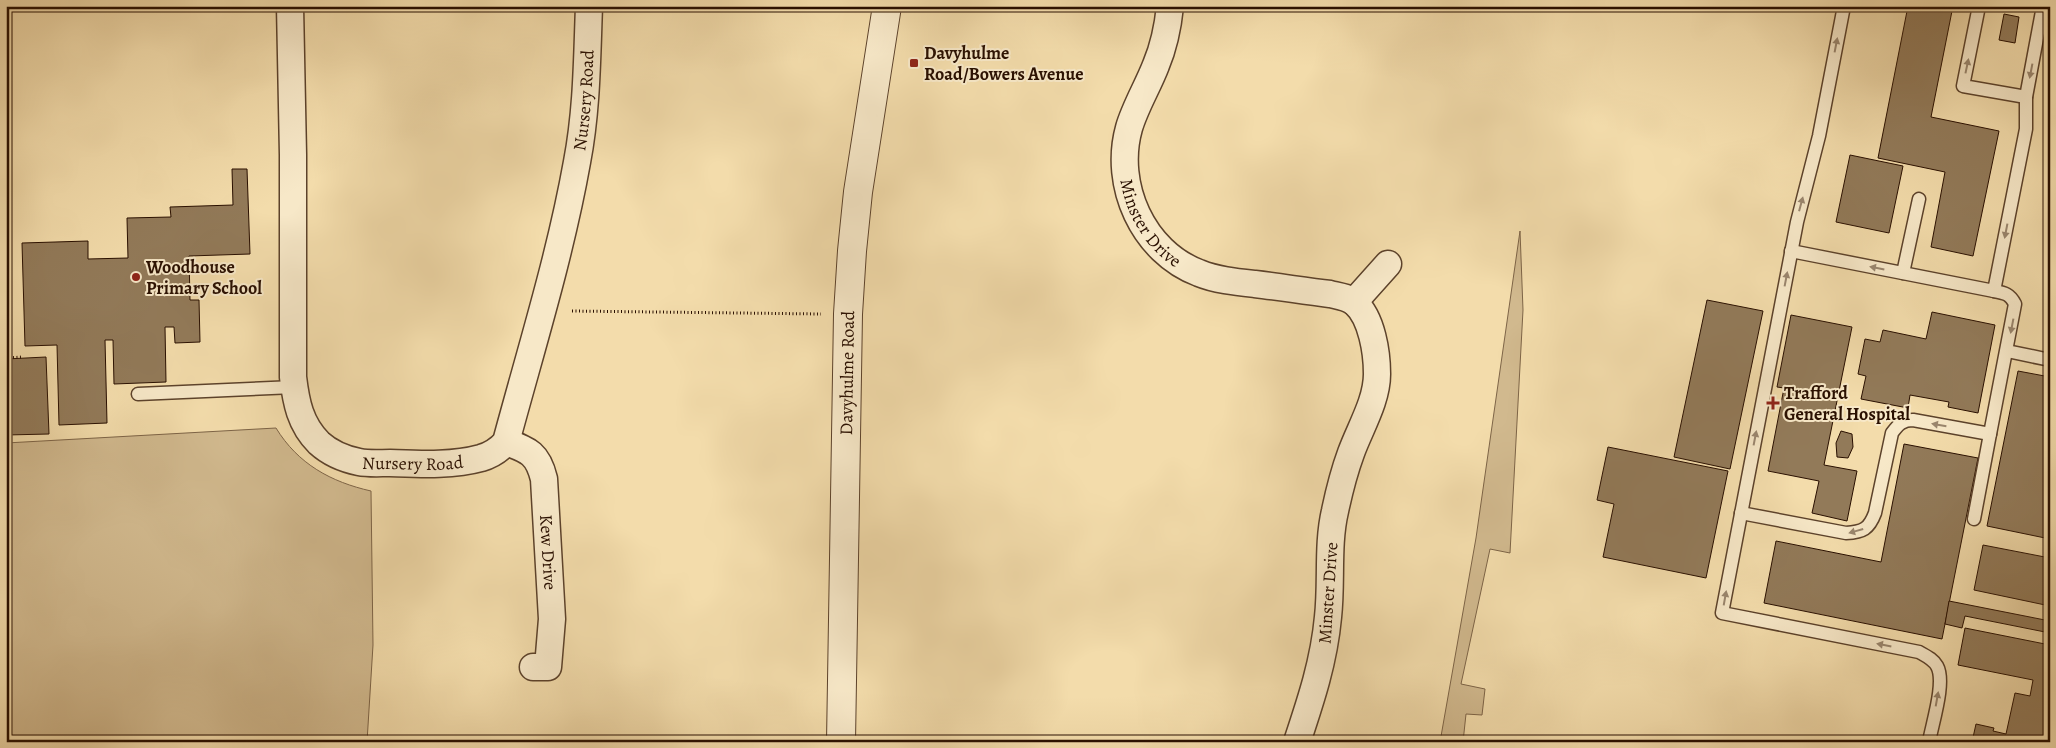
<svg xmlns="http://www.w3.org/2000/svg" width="2056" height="748" font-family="Alegreya,serif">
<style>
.green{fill:#d1b98e;stroke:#7d6447}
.building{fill:#927a59;stroke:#290f00}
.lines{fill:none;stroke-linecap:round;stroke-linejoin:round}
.service-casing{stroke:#5c422b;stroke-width:15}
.minor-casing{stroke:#5c422b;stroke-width:29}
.tertiary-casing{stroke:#5c422b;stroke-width:30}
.path{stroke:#290f00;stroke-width:3;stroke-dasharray:1 2.5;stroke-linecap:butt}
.service{stroke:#f7e8c8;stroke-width:12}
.minor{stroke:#f7e8c8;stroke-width:26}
.tertiary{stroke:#f7e8c8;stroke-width:28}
.oneway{fill:#9a866e}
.poi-dot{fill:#8f2418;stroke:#f7e8c8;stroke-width:2}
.labels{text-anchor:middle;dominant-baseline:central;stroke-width:4;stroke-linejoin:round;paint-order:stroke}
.poi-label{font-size:18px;font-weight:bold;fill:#290f00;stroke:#f7e8c8;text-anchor:start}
.street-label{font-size:18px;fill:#290f00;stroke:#f7e8c8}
</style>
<rect width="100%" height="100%" fill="#f3dcab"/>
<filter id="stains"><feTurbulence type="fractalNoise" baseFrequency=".004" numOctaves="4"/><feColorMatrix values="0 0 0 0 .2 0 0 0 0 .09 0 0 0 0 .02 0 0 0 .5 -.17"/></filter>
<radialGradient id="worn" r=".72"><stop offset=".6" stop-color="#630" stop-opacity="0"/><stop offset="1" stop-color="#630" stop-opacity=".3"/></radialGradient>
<g class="green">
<polygon points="1520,231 1523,310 1510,553 1490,549 1461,684 1485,689 1482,715 1466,714 1463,742 1440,742 1476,538"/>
<path d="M276 428C298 464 331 482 371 491L373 645 367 742H6V443Z"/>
</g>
<g class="building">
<polygon points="1908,6 1953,6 1931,117 1999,131 1973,256 1931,247 1945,172 1878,158"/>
<polygon points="2004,14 2019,17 2015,43 1999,40"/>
<polygon points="1850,155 1903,166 1889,233 1836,222"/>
<polygon points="232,169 247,169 250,254 189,256 190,300 199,300 200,342 175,343 174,327 165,327 166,382 114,384 113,340 105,340 107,423 59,425 57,345 25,346 22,243 88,241 88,259 128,258 127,218 171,217 170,207 233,205"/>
<polygon points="1707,300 1763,311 1730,469 1674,457"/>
<polygon points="1932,312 1995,325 1978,413 1948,407 1949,402 1910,395 1908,408 1861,399 1866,376 1858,374 1865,339 1880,342 1883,330 1926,339"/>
<polygon points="1791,315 1852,327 1824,465 1857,471 1847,521 1812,513 1819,481 1768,471 1784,388 1777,387"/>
<polygon points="46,357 49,434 6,435 6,359"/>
<polygon points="2018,371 2050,377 2050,539 1987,526"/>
<polygon points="1841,431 1852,434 1853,447 1848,458 1837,457 1836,443"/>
<polygon points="1904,444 1978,458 1942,639 1764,603 1776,541 1881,562"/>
<polygon points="1608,447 1728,471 1706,578 1603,557 1614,504 1597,500"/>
<polygon points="1983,545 2050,558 2050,606 1974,590"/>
<polygon points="1949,601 2050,621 2050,633 1965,616 1962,628 1945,624"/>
<polygon points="1965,628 2050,645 2050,742 1972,742 1976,724 1994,728 1993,731 2006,734 2015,693 2030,696 2033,680 1958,665"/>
</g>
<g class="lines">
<g class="service-casing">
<g id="service">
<path d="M1844 6 1819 136 1797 222 1722 613 1919 652C1926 656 1933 659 1937 666 1946 682 1932 724 1929 742"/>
<polyline points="1979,6 1963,86 2026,97"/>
<polyline points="1791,251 1994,291 2026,129 2026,97 2043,6"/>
<polyline points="1903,273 1919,199"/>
<polyline points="2007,351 2050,360"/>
<polyline points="138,394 294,387"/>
<path d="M1741 513 1846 533C1863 532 1869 529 1875 513L1892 433C1898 425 1902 420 1913 420L1990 434 2015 304C2010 294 2005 293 1994 291"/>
<polyline points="1974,519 1990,434"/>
</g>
</g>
<g class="minor-casing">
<g id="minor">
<path id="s1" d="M290 6 293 155V377C296 402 300 424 319 443 330 453 344 459 359 462 369 464 380 463 390 463 419 464 452 466 481 458 491 455 499 450 506 442 531 349 560 257 577 162 587 110 587 58 589 6"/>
<path id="s2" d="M1170 6C1168 26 1164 46 1156 65 1148 86 1135 107 1129 128 1113 185 1143 252 1199 273 1216 280 1236 282 1255 284 1280 287 1305 291 1330 294 1338 296 1348 297 1355 303 1372 318 1377 353 1377 374 1377 401 1360 428 1351 453 1344 472 1339 492 1335 511 1327 545 1332 582 1328 617 1324 661 1311 700 1297 742"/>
<polyline points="1354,302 1388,264"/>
<path id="s3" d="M506 442C529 450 538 454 544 479L552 619 548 667H533"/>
</g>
</g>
<g class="tertiary-casing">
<g id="tertiary">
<path id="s4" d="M841 742 848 314 852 251 858 192 887 6"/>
</g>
</g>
<g class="path">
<polyline points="572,311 821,314"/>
<polyline points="6,358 23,357"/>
</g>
<use href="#service" class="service"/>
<use href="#minor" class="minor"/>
<use href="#tertiary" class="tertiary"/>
</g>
<defs><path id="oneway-solid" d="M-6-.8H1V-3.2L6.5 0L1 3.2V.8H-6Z" transform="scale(1.25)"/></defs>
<g class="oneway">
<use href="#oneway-solid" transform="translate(1836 45) rotate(-79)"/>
<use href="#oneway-solid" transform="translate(1967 66) rotate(-78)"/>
<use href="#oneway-solid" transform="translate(2031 71) rotate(101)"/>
<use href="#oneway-solid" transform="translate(1801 204) rotate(-75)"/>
<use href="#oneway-solid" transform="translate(2006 231) rotate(101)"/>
<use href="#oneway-solid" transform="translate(1877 268) rotate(-169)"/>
<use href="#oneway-solid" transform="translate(1786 279) rotate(-79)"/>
<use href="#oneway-solid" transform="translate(2012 326) rotate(101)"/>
<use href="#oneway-solid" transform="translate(1939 425) rotate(-170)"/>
<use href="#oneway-solid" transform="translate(1755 438) rotate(-79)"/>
<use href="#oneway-solid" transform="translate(1856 531) rotate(164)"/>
<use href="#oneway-solid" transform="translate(1725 598) rotate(-80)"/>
<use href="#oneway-solid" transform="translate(1884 645) rotate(-169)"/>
<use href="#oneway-solid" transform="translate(1937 699) rotate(-80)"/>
</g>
<g class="poi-dot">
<rect x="909" y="58" width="10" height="10" rx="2.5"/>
<circle cx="136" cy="277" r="5"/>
<path d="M1770.5 395.5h5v5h5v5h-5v5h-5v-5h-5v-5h5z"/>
</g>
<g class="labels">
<g class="poi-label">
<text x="924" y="53">Davyhulme<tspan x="924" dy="21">Road/Bowers Avenue</tspan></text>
<text x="146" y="267">Woodhouse<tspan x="146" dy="21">Primary School</tspan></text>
<text x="1784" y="393">Trafford<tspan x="1784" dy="21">General Hospital</tspan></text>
</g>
<g class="street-label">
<text stroke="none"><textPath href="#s1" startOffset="992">Nursery Road</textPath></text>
<text stroke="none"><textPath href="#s2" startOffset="232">Minster Drive</textPath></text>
<text stroke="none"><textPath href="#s4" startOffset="369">Davyhulme Road</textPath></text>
<text stroke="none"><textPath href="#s1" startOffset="542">Nursery Road</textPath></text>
<text stroke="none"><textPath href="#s3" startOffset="130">Kew Drive</textPath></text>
<text transform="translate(1328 593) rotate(-86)">Minster Drive</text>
</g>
</g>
<rect width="2056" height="748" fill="none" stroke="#f3dcab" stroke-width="25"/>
<rect x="8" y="8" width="2041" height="733" fill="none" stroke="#290f00" stroke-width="2.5"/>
<rect x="12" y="12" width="2031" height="723" fill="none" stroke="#290f00"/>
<rect width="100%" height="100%" filter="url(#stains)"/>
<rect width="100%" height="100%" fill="url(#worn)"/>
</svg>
